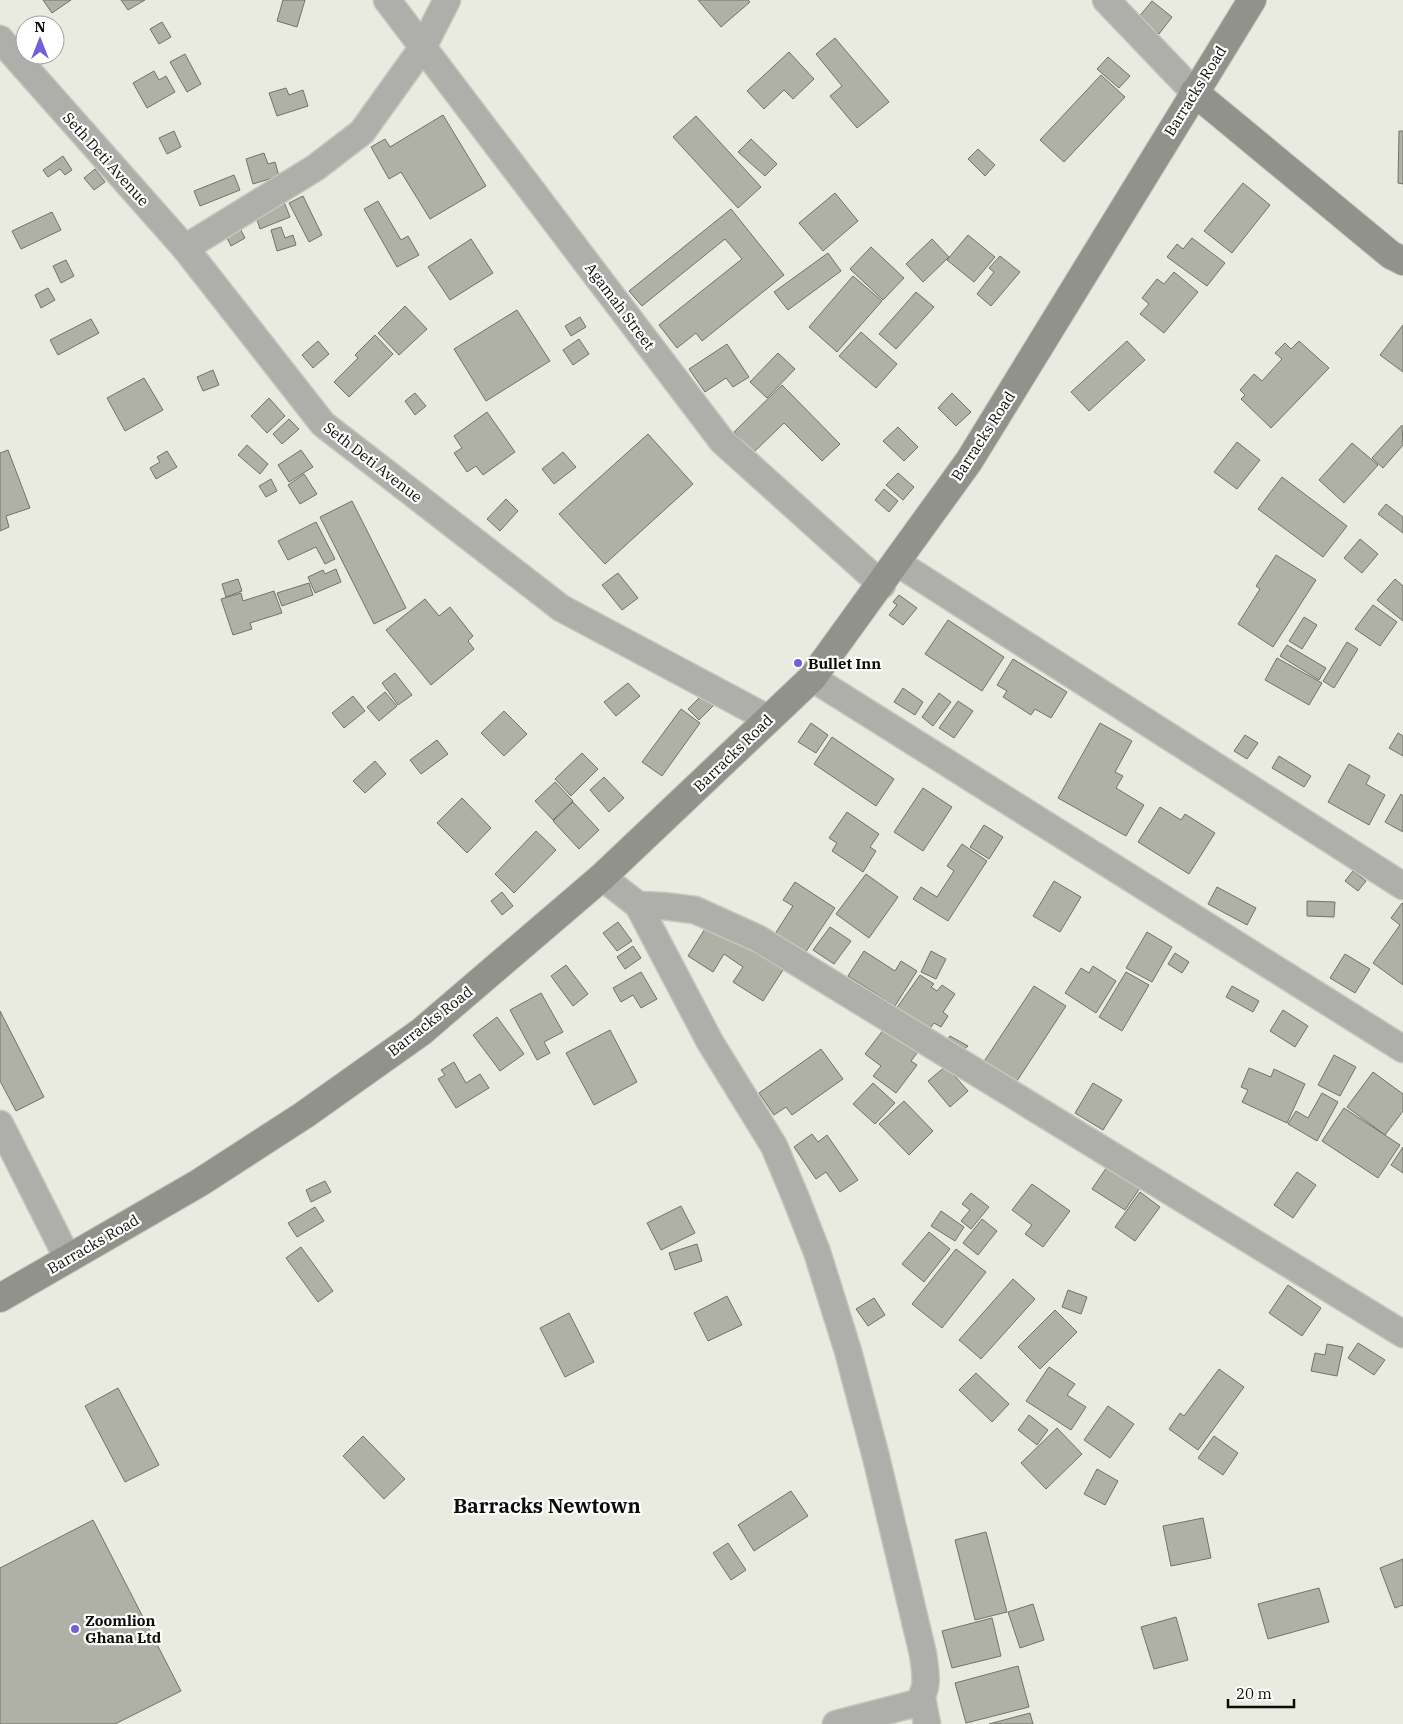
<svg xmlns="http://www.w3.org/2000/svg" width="1403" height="1724" font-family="'IBM Plex Serif',serif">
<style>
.building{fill:#afb0a6;stroke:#727269}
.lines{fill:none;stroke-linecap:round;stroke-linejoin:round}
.street-casing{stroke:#c5c6bd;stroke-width:29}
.secondary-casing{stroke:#c5c6bd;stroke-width:30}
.street{stroke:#aeaeaa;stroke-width:26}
.secondary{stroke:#92928c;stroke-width:28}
.poi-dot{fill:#755dd8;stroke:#fff;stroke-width:2}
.labels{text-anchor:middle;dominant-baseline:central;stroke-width:4.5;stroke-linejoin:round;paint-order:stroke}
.street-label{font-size:15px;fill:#0b0b08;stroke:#fff}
.poi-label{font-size:15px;font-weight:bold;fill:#0b0b08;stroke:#fff;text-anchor:start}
.district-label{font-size:20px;font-weight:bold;fill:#0b0b08;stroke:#fff}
</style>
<rect width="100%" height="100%" fill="#e9eae0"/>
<g class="building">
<polygon points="43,0 71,0 52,13"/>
<polygon points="121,0 145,0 128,10"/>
<polygon points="283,0 305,0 297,27 277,21"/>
<polygon points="698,0 748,0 750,2 721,27"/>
<polygon points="1152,1 1172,17 1159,34 1138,18"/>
<polygon points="162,22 171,37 159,44 150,29"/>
<polygon points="835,38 889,102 857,128 830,96 842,86 816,54"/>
<polygon points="789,52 814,79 793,99 784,90 764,109 747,91"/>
<polygon points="185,54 201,84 187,92 170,62"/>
<polygon points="1108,57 1130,76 1119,88 1097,69"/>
<polygon points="154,71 159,80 166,76 175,92 147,108 133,83"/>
<polygon points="1101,75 1125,97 1064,162 1040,140"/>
<polygon points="286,88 289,95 303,90 308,106 277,116 269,93"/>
<polygon points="443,115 486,186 430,219 401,172 389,179 371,147 385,139 390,147"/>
<polygon points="696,116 761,187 738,208 673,137"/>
<polygon points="174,131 181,147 167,154 159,138"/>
<polygon points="1399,131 1403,131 1403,184 1398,183"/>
<polygon points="751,139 777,164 765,176 738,152"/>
<polygon points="978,149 995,165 985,176 968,159"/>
<polygon points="264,153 268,164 275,162 279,176 253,184 246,159"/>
<polygon points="63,156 72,170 65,175 60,169 48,177 43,170"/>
<polygon points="95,169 105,182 94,190 84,178"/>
<polygon points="234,175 240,190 200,206 194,191"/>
<polygon points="1243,183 1270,205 1232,253 1204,231"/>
<polygon points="835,193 858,221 823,251 799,223"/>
<polygon points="303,196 322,235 309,242 289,203"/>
<polygon points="378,201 401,240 408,236 419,255 397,267 364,209"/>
<polygon points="284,202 290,217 260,229 255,214"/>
<polygon points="731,209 784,275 702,341 696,333 677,348 659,325 742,259 725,239 642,306 629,291"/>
<polygon points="52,212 61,230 21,249 12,231"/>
<polygon points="238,225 245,238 231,246 224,232"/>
<polygon points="281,227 285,238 293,235 296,245 277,251 271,230"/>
<polygon points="968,235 995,257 974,282 947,260"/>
<polygon points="1192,238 1225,263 1207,286 1167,257 1177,244 1183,249"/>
<polygon points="471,239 493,273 450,300 428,267"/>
<polygon points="932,239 949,257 923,282 906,264"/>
<polygon points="871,247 904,278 883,300 850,269"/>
<polygon points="828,253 841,271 788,310 774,292"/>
<polygon points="1000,256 1020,272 991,306 977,294 994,272 989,268"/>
<polygon points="66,260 74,276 61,283 53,266"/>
<polygon points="1174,272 1198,292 1164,333 1140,314 1149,304 1142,298 1157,279 1164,284"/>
<polygon points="853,276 882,301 837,352 809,327"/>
<polygon points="48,288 55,300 41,308 35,295"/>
<polygon points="916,292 934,307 896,349 879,334"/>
<polygon points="405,306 427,329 399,355 378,333"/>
<polygon points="517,310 550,361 486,401 454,349"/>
<polygon points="580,317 586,327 571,336 565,326"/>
<polygon points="91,319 99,333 58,355 50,340"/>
<polygon points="1403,325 1403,372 1380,355"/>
<polygon points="861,332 897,364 876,388 839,356"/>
<polygon points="375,335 393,354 349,397 334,382 358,358 355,355"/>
<polygon points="579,339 589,354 573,365 563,350"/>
<polygon points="318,341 329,354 313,368 302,355"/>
<polygon points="1127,341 1145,360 1089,411 1071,392"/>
<polygon points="1299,341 1329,368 1271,428 1241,399 1245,395 1240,390 1254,374 1262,381 1282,359 1275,353 1285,343 1291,349"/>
<polygon points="727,344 749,377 733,387 726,378 705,392 689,369"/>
<polygon points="778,353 795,369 767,398 750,382"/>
<polygon points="213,370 219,385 203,391 197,377"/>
<polygon points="144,378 163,410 125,431 107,398"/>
<polygon points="782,385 840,444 822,461 784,423 754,452 734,432"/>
<polygon points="415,393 426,406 415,415 405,401"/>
<polygon points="952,393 971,412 956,426 938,408"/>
<polygon points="269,398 285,416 267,433 251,416"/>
<polygon points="487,412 515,452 483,475 476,466 467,472 454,453 462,448 454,436"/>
<polygon points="289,419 299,429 282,444 273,434"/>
<polygon points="1402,425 1403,445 1383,468 1372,458"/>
<polygon points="898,427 918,447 904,461 883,441"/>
<polygon points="648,434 693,484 605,564 559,514"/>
<polygon points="1237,442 1260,460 1237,489 1214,472"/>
<polygon points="1352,443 1378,465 1344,503 1319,480"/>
<polygon points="247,445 268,464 260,474 238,455"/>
<polygon points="8,450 30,508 6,516 9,527 0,531 0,453"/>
<polygon points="301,450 313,467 289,482 278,465"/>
<polygon points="167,451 177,467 156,479 150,468 160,462 157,457"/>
<polygon points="563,452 576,467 554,484 542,469"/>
<polygon points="898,473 914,487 903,500 886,485"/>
<polygon points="304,474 317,494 300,504 288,485"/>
<polygon points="1282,477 1347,526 1323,557 1258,509"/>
<polygon points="271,479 277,491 266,497 259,486"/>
<polygon points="884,489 898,501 889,512 875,500"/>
<polygon points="506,499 518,511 500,531 487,519"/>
<polygon points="352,501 406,608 374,624 320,517"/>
<polygon points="1386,504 1403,517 1403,533 1378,514"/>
<polygon points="316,522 335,559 325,564 316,547 288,560 278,541"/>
<polygon points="1360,539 1378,554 1362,573 1344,558"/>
<polygon points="1276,555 1316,580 1273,647 1238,624 1260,589 1256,586"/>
<polygon points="336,569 341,582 315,593 308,577 323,570 325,574"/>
<polygon points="618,573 638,598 622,610 602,585"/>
<polygon points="238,579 242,591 226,597 222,584"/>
<polygon points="1395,579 1403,586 1403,621 1377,600"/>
<polygon points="309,583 313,595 282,606 277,593"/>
<polygon points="274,591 282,613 250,623 252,629 233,635 221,599 241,593 243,601"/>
<polygon points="899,595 917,608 903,625 889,615 897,605 893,602"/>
<polygon points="425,599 439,616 450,607 473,636 468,641 474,649 431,685 386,630"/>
<polygon points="1373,605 1397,622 1380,646 1355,629"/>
<polygon points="1304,617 1317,625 1302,649 1289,641"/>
<polygon points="948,620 1004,657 982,691 925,654"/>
<polygon points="1347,642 1358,649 1334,688 1323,681"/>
<polygon points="1287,645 1326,668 1319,680 1280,656"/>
<polygon points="1277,658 1322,683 1309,705 1265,680"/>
<polygon points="1013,659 1067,692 1051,718 1035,709 1031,715 1003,697 1007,691 997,685"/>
<polygon points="395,673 412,695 398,705 382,683"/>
<polygon points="628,683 640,696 616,716 604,702"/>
<polygon points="903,688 923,702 915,715 894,702"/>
<polygon points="385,692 397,706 379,721 367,707"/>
<polygon points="705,692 716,703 699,720 688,709"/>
<polygon points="939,693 951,702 933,726 922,717"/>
<polygon points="353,696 365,711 344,728 332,713"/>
<polygon points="958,701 973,711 954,738 939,728"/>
<polygon points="681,709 700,723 662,776 642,762"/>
<polygon points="504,711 527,734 504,756 481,733"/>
<polygon points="811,723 828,735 816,753 798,742"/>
<polygon points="1100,723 1132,741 1115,772 1123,776 1116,788 1144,805 1126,836 1058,798"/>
<polygon points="1398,733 1403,736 1403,756 1389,748"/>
<polygon points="1245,735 1258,743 1247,759 1234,751"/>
<polygon points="832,737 894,779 876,806 814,764"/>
<polygon points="437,740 448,754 421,774 410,760"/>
<polygon points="582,753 598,769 571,796 555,779"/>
<polygon points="1279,756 1311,776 1304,787 1272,768"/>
<polygon points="375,761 386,774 365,793 353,781"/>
<polygon points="1349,764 1370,776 1366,784 1385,795 1369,825 1328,802"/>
<polygon points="604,777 624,798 609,812 590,790"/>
<polygon points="555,782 573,801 553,820 535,801"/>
<polygon points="923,788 952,807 923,851 894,832"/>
<polygon points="1401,794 1403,796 1403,832 1385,822"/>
<polygon points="462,798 491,828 467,853 437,823"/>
<polygon points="573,802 599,830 579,849 553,821"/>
<polygon points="1160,807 1181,820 1185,814 1215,833 1189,874 1138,842"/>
<polygon points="847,812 879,834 870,847 876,851 863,872 832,851 837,843 829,838"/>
<polygon points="984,825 1003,837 989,859 970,847"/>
<polygon points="536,831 556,850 514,893 495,874"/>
<polygon points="962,844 987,861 948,921 913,899 921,887 937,897 954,871 947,866"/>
<polygon points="1353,871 1366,881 1358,891 1345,881"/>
<polygon points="866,874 898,897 869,938 836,914"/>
<polygon points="1054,881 1081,897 1060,932 1033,916"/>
<polygon points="795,882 835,908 803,956 773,937 793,906 783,900"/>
<polygon points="1217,887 1256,908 1247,925 1208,904"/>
<polygon points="502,892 513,906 502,915 491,901"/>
<polygon points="1307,901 1335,902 1334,917 1307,916"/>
<polygon points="1402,903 1403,904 1403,985 1373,963 1400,925 1391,918"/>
<polygon points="618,922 632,941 617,951 603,933"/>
<polygon points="708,924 783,970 763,1001 733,982 743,967 724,954 713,972 688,956"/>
<polygon points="830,927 851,941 834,964 813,950"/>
<polygon points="1147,932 1172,947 1152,982 1126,968"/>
<polygon points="633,946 641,958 625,969 617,957"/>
<polygon points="864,951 895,971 901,961 917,971 895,1006 848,976"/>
<polygon points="931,951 946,959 936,979 921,972"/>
<polygon points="1175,953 1189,962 1182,973 1168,964"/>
<polygon points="1345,954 1370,969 1355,993 1330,978"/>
<polygon points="566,965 588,994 573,1006 551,976"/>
<polygon points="1093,966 1116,981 1096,1013 1065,993 1081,968 1089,973"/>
<polygon points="641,972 657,999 641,1008 633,995 621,1002 613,988"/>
<polygon points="1126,972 1149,985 1122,1031 1099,1017"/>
<polygon points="920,975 934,984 931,987 937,991 942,985 955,994 943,1012 948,1016 941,1027 934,1023 928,1031 896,1009"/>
<polygon points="1034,986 1066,1006 1015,1084 983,1063"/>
<polygon points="1232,986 1259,1001 1253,1012 1226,997"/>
<polygon points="541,993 563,1032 544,1042 550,1053 537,1060 510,1010"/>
<polygon points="1283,1010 1308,1026 1295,1047 1270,1031"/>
<polygon points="0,1011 44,1097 16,1111 0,1081"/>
<polygon points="497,1017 524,1054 500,1071 473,1035"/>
<polygon points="887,1025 920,1049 911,1061 917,1065 896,1093 873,1076 881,1066 865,1054"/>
<polygon points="610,1030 637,1082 594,1105 566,1053"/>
<polygon points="950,1036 968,1046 961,1052 946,1042"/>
<polygon points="821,1049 843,1079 792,1115 786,1107 774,1115 759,1093"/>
<polygon points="1334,1055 1356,1067 1340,1096 1318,1085"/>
<polygon points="454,1062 466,1083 480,1074 489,1088 456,1108 438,1079 445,1075 441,1070"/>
<polygon points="946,1066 968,1091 950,1107 928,1081"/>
<polygon points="1249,1068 1271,1077 1274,1069 1305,1084 1287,1123 1242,1102 1248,1090 1241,1087"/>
<polygon points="1373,1072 1403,1094 1403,1111 1385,1135 1347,1107"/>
<polygon points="873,1083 895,1103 875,1124 853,1104"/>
<polygon points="1093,1083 1122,1100 1103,1130 1075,1113"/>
<polygon points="1322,1093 1338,1102 1317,1141 1288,1124 1296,1111 1308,1118"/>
<polygon points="904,1101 933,1131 909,1155 879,1124"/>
<polygon points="1344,1108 1400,1145 1378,1178 1322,1141"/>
<polygon points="812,1134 818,1142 827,1135 858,1180 840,1192 826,1172 816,1179 794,1147"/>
<polygon points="1403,1147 1403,1173 1391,1165"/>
<polygon points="1109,1164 1142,1185 1125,1210 1092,1189"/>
<polygon points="1297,1172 1316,1185 1293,1218 1274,1205"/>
<polygon points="325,1181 331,1192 311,1202 306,1190"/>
<polygon points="1032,1184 1070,1211 1043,1247 1025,1234 1032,1225 1012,1210"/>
<polygon points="1140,1192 1160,1207 1135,1241 1115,1227"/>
<polygon points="971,1193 989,1207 971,1229 961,1221 970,1210 962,1204"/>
<polygon points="681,1206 695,1233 661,1250 647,1223"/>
<polygon points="315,1207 324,1221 297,1237 288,1223"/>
<polygon points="941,1211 964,1227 955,1241 931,1226"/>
<polygon points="982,1219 997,1231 978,1255 963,1243"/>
<polygon points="929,1232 950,1249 924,1282 902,1264"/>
<polygon points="697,1244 702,1261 675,1270 669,1253"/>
<polygon points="301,1247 333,1291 318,1302 286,1258"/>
<polygon points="956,1249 986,1272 942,1328 912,1304"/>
<polygon points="1013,1279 1035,1299 981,1359 959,1340"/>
<polygon points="1288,1285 1321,1308 1302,1336 1269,1313"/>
<polygon points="1068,1290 1087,1297 1081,1314 1062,1307"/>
<polygon points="727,1296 742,1325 708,1341 694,1313"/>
<polygon points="874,1298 885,1315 868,1326 856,1309"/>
<polygon points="1055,1310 1077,1332 1040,1369 1018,1347"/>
<polygon points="569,1313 594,1362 565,1377 540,1328"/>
<polygon points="1358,1343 1385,1360 1374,1375 1348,1358"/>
<polygon points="1327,1344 1343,1347 1337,1376 1311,1371 1315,1353 1325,1355"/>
<polygon points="1049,1367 1075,1384 1067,1395 1086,1407 1071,1430 1026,1401"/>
<polygon points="1219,1369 1244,1387 1198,1450 1169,1429 1180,1413 1184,1416"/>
<polygon points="976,1373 1009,1404 992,1422 959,1390"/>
<polygon points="118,1388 159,1465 125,1482 85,1406"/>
<polygon points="1108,1406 1134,1424 1110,1458 1084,1440"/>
<polygon points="1029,1415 1048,1430 1037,1445 1018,1430"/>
<polygon points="1057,1428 1082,1454 1046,1489 1021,1463"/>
<polygon points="363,1436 405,1479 384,1499 343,1456"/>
<polygon points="1214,1436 1238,1453 1223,1475 1198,1458"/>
<polygon points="1097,1469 1118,1481 1105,1505 1084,1494"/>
<polygon points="791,1491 808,1516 754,1551 738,1525"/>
<polygon points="1203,1518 1211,1558 1171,1566 1163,1526"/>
<polygon points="93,1520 181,1691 115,1724 0,1724 0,1568"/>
<polygon points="986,1532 1007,1612 975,1620 955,1540"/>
<polygon points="728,1543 746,1570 731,1580 713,1553"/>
<polygon points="1403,1559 1403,1605 1395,1608 1380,1568"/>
<polygon points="1319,1588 1329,1622 1268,1639 1258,1604"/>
<polygon points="1033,1604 1044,1640 1020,1648 1008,1612"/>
<polygon points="1176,1617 1188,1660 1154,1669 1141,1627"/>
<polygon points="992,1618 1001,1656 952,1668 942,1631"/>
<polygon points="1018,1666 1029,1707 966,1723 955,1683"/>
<polygon points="1030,1713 1033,1724 989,1724"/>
</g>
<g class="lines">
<g class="street-casing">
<g id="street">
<polyline points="387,0 722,441 882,585"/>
<polyline points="1106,0 1194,92"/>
<polyline points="0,39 185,248 323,424 561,608 769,719"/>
<polyline points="185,248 315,168 362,132 423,47 447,0"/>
<polyline points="896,562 1403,886"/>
<polyline points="812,678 1403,1049"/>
<path d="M602 877 638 905 710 1042 774 1146 795 1196 817 1252 848 1351 876 1457 923 1654C925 1671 930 1689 917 1703L836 1724"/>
<polyline points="638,905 663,906 695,910 759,939 1403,1334"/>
<polyline points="0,1124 68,1259"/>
<polyline points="922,1698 927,1724"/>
</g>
</g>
<g class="secondary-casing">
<g id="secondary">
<polyline points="1194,92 1391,255 1403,261"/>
<polyline points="0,1298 199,1183 304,1115 421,1032 602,877 812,678 969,461 1252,0"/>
</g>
</g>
<use href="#street" class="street"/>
<use href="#secondary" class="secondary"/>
</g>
<g class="poi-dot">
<circle cx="798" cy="663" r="5"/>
<circle cx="75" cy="1629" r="5"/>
</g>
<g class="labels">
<g class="street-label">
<text transform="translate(1195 91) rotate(-58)">Barracks Road</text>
<text transform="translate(106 159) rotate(48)">Seth Deti Avenue</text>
<text transform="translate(620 306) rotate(53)">Agamah Street</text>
<text transform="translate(983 436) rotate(-57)">Barracks Road</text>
<text transform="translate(373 462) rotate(38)">Seth Deti Avenue</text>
<text transform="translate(733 753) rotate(-44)">Barracks Road</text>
<text transform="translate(430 1021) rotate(-38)">Barracks Road</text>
<text transform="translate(93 1244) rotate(-30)">Barracks Road</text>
</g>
<g class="poi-label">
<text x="808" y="663">Bullet Inn</text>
<text x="85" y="1620">Zoomlion<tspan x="85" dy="17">Ghana Ltd</tspan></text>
</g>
<g class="district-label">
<text x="547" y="1505">Barracks Newtown</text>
</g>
</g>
<g transform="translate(40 40)"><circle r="24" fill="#ffffff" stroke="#9d9d9c"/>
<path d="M0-4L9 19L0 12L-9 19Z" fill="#755dd8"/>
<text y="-8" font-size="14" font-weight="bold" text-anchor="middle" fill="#0b0b08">N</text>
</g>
<path d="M1228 1699v8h66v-8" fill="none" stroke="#0b0b08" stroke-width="2.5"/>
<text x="1236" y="1699" font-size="15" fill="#0b0b08" stroke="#ffffff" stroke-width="4" paint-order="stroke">20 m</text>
</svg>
